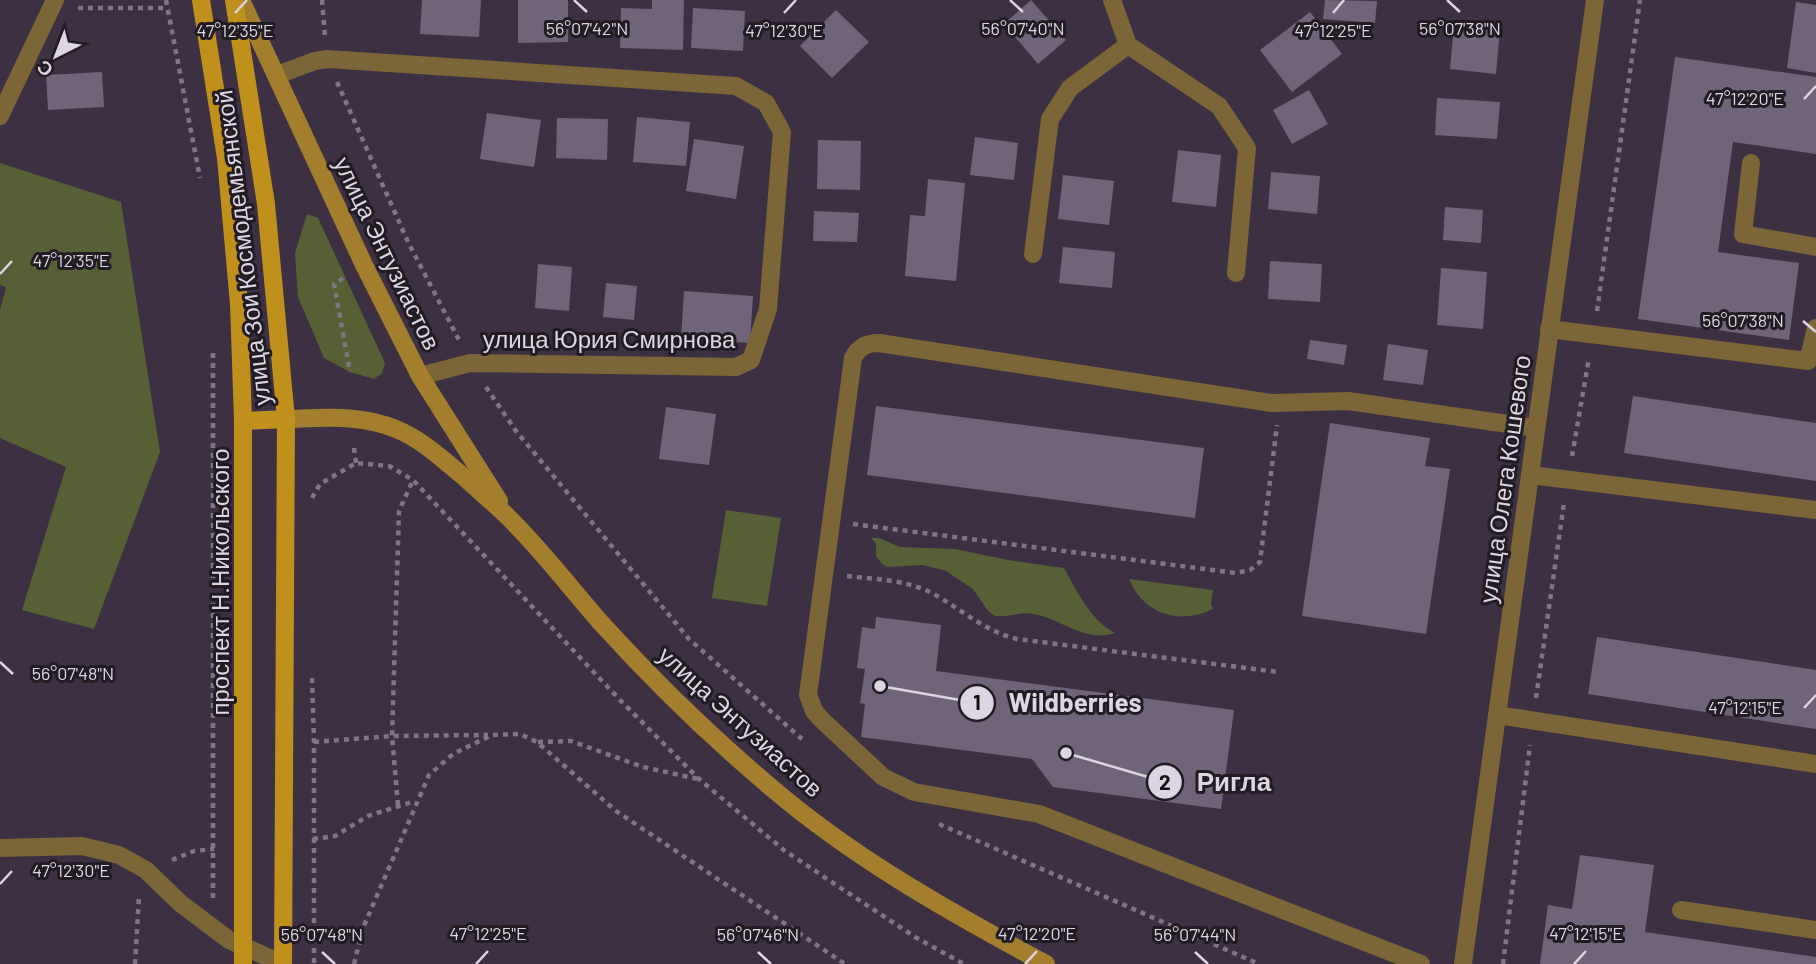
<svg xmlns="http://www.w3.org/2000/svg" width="1816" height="964" font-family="Barlow,sans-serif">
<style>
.green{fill:#576034}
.building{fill:#6f6479}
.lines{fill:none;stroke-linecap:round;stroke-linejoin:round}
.path{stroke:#807585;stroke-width:4.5;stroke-dasharray:5 5;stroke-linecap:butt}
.service{stroke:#7c6536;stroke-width:18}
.minor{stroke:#7c6536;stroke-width:18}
.secondary{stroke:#a27e2d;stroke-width:18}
.primary{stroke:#c0901d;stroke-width:18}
.ticks{fill:none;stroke:#ddd5e1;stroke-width:2.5}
.labels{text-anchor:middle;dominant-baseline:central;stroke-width:6;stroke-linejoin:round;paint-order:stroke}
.street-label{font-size:24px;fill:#ddd5e1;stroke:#211b23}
.ticks-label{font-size:18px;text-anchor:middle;fill:#ddd5e1;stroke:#211b23;stroke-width:6;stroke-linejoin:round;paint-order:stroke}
.leader{fill:none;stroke:#ddd5e1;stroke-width:2.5}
.callout-dot{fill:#ddd5e1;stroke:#211b23;stroke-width:2.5}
.mark-label{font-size:21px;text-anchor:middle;font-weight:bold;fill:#111}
.callout-label{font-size:26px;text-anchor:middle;font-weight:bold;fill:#ddd5e1;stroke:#211b23;stroke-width:6;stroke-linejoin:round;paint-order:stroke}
</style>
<rect width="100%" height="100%" fill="#3d3043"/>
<g class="green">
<polygon points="0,163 121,202 160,452 94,629 22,610 66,467 0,438 0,310 6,287 0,285"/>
<polygon points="307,214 318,218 385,363 382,373 374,379 350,372 324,358 298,297 295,253"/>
<polygon points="726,510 781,518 767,606 712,598"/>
<path d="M871 538H879L900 547 955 549 1008 560 1064 568C1077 591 1090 620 1115 633 1086 643 1061 619 1034 614 1020 611 1008 618 995 616L988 611 973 589 946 571 923 565 887 567 882 564 876 556V543Z"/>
<path d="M1129 579 1213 590 1211 603 1213 609C1180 625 1144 615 1129 579Z"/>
</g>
<g class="building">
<polygon points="422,0 481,0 479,37 420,34"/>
<polygon points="518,0 568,0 568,42 518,43"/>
<polygon points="652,0 684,0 683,50 620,48 621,8 652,9"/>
<polygon points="1031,0 1066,40 1038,64 1004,24"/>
<polygon points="1325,0 1377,1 1375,23 1323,19"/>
<polygon points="1796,2 1816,5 1816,73 1787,68"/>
<polygon points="693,8 745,11 743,51 691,48"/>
<polygon points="836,10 869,42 832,78 800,46"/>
<polygon points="1310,12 1342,54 1292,92 1260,50"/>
<polygon points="1454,25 1500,29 1496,74 1450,69"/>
<polygon points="1675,57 1816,77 1816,154 1733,142 1718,252 1799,263 1789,340 1638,319"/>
<polygon points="102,72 104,107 48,110 46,75"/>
<polygon points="1309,90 1328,124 1292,144 1273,110"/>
<polygon points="1437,98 1500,102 1497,139 1435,135"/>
<polygon points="487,113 541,120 534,167 480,159"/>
<polygon points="637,117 690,122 686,166 633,162"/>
<polygon points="557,118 608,119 607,160 556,158"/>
<polygon points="975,137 1018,143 1014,180 970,175"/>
<polygon points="694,139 744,146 736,199 686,191"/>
<polygon points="818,140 861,141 860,190 817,189"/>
<polygon points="1178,150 1221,155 1216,207 1172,202"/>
<polygon points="1271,172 1320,176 1317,214 1268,209"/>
<polygon points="1063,175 1114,181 1109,225 1058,219"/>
<polygon points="928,179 965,183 956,281 905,276 910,215 925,216"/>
<polygon points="1445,207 1483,210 1481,243 1443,240"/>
<polygon points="814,211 859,213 857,242 813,241"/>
<polygon points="1063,247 1115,252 1112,288 1059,283"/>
<polygon points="1270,261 1322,264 1320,302 1268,299"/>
<polygon points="538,264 572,267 569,311 535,308"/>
<polygon points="1441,268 1487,272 1483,329 1437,325"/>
<polygon points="606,283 637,286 634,320 603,317"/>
<polygon points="684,291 753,296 750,343 681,339"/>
<polygon points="1310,340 1347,345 1344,365 1307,359"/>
<polygon points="1388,344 1428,350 1423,385 1383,380"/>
<polygon points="1633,396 1816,423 1816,481 1624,453"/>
<polygon points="876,406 1204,448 1195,518 867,475"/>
<polygon points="666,407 716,414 709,465 659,459"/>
<polygon points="1330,423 1430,438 1425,466 1450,469 1426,634 1302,616"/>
<polygon points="876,617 941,625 936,671 1234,710 1221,809 1053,787 1032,759 861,737 865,704 860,703 865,669 857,668 862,627 875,629"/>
<polygon points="1597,637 1816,670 1816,729 1588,694"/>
<polygon points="1580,855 1654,865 1645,932 1816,957 1816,964 1540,964 1548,905 1572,909"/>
</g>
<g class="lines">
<g class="path">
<polyline points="166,0 200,178"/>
<polyline points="322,0 325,37"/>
<polyline points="78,8 168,8"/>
<polyline points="337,82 408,242 459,340"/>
<polyline points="343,278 334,284 350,372"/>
<polyline points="1597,311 1640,0"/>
<polyline points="486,387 516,431 689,639 802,739"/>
<polyline points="354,448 356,463"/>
<polyline points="1572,456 1589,358"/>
<polyline points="312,498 320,484 356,463 389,466 413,480 620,700 699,779 785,851 915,937 964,964"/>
<polyline points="853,524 1236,573 1250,570 1260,562 1277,425"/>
<path d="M847 576C875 579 906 580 932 593 961 609 984 631 1017 639L1278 672"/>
<polyline points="312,678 314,742 314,964"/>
<polyline points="1536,698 1564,503"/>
<polyline points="314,742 392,736 488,735"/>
<polyline points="538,742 571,741 643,767 698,779"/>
<polyline points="398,805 392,736 399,511 413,480"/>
<polyline points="939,824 1259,964"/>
<polyline points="313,839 335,836 368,816 415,801"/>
<polyline points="172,860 194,851 214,849"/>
<polyline points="213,898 213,353"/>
<polyline points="135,964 139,896"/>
<polyline points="354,964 363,928 429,775 453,754 492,735 520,734 537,742 616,811 845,964"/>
<polyline points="1503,964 1530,745"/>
</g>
<g class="service">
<polyline points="1112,0 1128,45 1219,106 1247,148 1236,273"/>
<polyline points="277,75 315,61 327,59 736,86 766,103 782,132 768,309 751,360 736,367 470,363 420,376"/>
<polyline points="1751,163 1743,234 1816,247"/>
<polyline points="1033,254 1050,119 1070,88 1128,45"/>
<polyline points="1549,329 1808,361 1816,328"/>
<polyline points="1530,475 1816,510"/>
<polyline points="1497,715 1816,764"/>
<polyline points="1681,910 1816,930"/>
<path d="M1421 964 1039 814 914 792 883 777 822 720 814 711 808 695 853 358C859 347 866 343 879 343L1272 403 1348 401 1536 428"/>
</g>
<g class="minor">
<polyline points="0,116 55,0"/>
<polyline points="0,848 82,846 119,855 146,870 180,903 229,940 283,964"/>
<polyline points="1463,964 1595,0"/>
</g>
<g class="secondary">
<polyline points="241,0 364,265 420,376 499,501"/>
<path d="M286 419C324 418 360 414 396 429 421 439 444 460 465 478 479 491 494 503 508 517 542 550 571 589 602 624 653 680 708 734 766 783 850 856 948 911 1046 964"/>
</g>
<g class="primary">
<polyline points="201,0 226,158 239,304 243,421 243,964"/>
<polyline points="234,0 266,204 286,419 283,964"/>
<polyline points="243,421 286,419"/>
</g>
</g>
<path class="ticks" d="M574 0 587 12M1010 0 1023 12M1447 0 1460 12M235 13 247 0M784 13 796 0M1333 13 1344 0M1804 99 1816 86M0 274 12 261M1803 321 1816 332M0 662 13 674M1804 708 1816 695M0 884 12 871M322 952 335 964M758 952 771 964M1195 952 1208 964M476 964 488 951M1025 964 1037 951M1574 964 1586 951"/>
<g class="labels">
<g class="street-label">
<text transform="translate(242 248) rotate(-97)">улица Зои Космодемьянской</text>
<text transform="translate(388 253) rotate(64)">улица Энтузиастов</text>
<text x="609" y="338">улица Юрия Смирнова</text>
<text transform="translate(1504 479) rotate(-82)">улица Олега Кошевого</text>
<text transform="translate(219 582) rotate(-90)">проспект Н.Никольского</text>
<text transform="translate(741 721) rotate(42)">улица Энтузиастов</text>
</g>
</g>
<g class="ticks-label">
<text x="1023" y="35">56°07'40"N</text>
<text x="1460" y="35">56°07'38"N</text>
<text x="587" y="35">56°07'42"N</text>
<text x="235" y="37">47°12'35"E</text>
<text x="784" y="37">47°12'30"E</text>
<text x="1333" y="37">47°12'25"E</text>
<text x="1745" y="105">47°12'20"E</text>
<text x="71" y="267">47°12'35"E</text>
<text x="1743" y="327">56°07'38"N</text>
<text x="73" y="680">56°07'48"N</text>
<text x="1745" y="714">47°12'15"E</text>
<text x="71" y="877">47°12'30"E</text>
<text x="488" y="940">47°12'25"E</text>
<text x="1037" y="940">47°12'20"E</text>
<text x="1586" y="940">47°12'15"E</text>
<text x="322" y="941">56°07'48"N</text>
<text x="758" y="941">56°07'46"N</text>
<text x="1195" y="941">56°07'44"N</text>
</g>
<path class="leader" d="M880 686L977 703M1066 753L1165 782"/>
<g class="callout-dot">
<circle cx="880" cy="686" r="7"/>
<circle cx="1066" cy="753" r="7"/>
<circle cx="977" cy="703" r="18"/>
<circle cx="1165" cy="782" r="18"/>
</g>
<g class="mark-label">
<text x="977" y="710">1</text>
<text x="1165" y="790">2</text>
</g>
<g class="callout-label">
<text x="1075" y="712">Wildberries</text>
<text x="1234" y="791">Ригла</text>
</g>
<g transform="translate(56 56) rotate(222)" stroke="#211b23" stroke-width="5" paint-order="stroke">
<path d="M0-5L12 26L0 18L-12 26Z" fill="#ddd5e1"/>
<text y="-10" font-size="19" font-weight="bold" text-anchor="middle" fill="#ddd5e1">С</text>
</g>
</svg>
